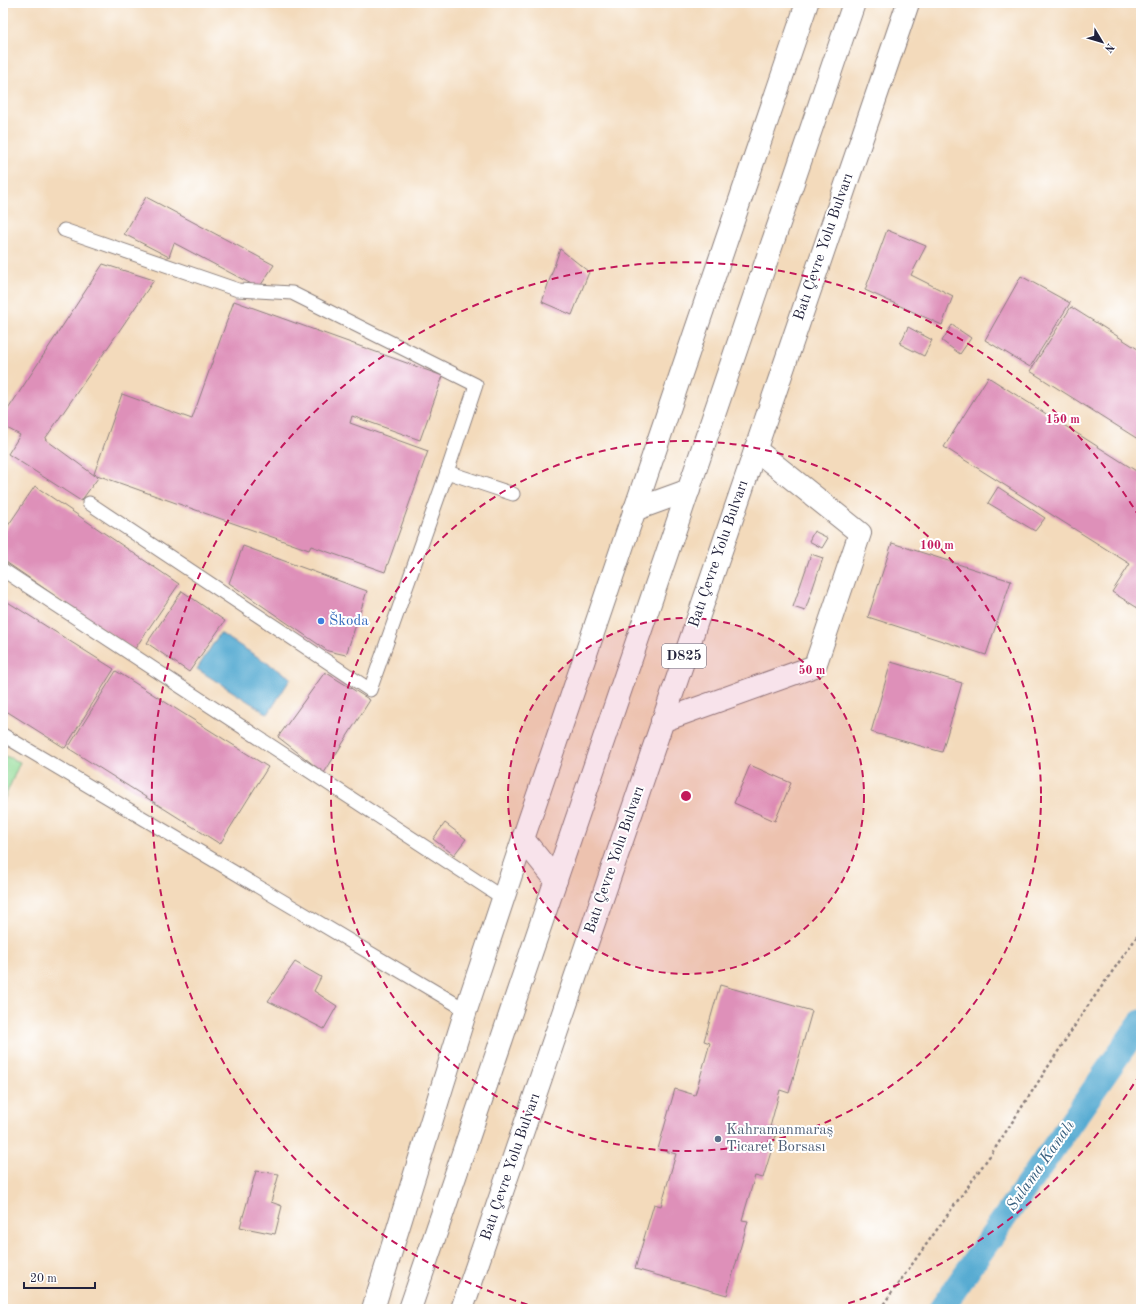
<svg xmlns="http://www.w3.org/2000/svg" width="1144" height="1312" font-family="'Old Standard TT',serif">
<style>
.green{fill:#92db96;stroke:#5a7e68}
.water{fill:#56abd2;stroke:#3c6686}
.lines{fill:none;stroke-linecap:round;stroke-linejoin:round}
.canal{stroke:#56abd2;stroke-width:25}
.building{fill:#de90b9}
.service-casing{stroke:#8a7e7b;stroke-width:15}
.minor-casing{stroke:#8a7e7b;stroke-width:24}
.trunk-casing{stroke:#8a7e7b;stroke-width:24}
.path{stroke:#8a7e7b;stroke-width:2.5;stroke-dasharray:3 3;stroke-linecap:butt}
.service{stroke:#fff;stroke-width:13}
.minor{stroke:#fff;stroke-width:22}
.trunk{stroke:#fff;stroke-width:22}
.ring{fill:none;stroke:#c2185b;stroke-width:2;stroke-dasharray:7 5}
.shop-dot{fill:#3f7fe0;stroke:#fff;stroke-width:1.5}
.service-dot{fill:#5c6f8a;stroke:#fff;stroke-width:1.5}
.labels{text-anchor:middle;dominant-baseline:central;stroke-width:4;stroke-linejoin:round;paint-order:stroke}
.shield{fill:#fff;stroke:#646476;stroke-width:1}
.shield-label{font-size:14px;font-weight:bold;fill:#22223b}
.street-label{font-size:15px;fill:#22223b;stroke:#fff}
.shop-label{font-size:15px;fill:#366cbe;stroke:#fff;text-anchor:start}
.service-label{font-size:15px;fill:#4e5e75;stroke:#fff;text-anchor:start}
.water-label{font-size:16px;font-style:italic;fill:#39607f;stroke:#fff}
.centre{fill:#c2185b;stroke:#fff;stroke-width:2}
.ring-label{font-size:12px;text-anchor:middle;font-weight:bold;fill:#c2185b;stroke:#fff;stroke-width:4;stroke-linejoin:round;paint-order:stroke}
</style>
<rect width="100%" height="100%" fill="#fff"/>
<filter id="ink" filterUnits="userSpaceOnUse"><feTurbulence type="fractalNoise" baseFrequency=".025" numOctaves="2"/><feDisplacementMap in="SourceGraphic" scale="8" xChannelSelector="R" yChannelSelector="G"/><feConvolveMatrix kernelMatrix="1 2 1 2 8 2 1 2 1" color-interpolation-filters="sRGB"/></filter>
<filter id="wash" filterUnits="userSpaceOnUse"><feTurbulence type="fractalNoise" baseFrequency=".012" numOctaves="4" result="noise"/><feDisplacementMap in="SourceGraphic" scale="16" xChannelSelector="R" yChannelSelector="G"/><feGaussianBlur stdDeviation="0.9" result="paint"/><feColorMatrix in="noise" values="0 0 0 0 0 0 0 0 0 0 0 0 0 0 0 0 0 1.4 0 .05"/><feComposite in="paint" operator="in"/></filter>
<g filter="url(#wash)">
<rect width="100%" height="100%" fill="#f3dabb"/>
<polygon class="green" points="3,755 20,762 3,802"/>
<polygon class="water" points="220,633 291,678 268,714 197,669"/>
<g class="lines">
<polyline class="canal" points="941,1309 1141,1022"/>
</g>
<g id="blocks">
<g class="building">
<polygon points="146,197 274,265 259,288 174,243 169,257 124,234"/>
<polygon points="887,230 926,246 911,275 953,296 942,325 865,290"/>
<polygon points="560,249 589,272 572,315 542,302"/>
<polygon points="103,264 154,280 45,439 98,478 81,501 8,454 20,435 3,426 3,417"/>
<polygon points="1021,276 1070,303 1030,367 985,340"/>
<polygon points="234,301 443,376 420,440 352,416 350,423 428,451 385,572 311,546 309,550 94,474 122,394 192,419"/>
<polygon points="1071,307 1141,351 1141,441 1030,371"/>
<polygon points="952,325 971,338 960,354 942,341"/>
<polygon points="908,327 932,340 924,356 900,344"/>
<polygon points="988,377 1141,474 1141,610 1112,592 1130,564 944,447"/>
<polygon points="35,486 179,584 134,650 3,560 3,533"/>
<polygon points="998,487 1045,518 1035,531 988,503"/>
<polygon points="814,531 828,538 822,548 809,541"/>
<polygon points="892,543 1011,581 986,655 868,617"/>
<polygon points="243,546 367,591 346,655 328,651 229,583"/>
<polygon points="811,554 823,558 805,611 793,607"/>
<polygon points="182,591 225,621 189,672 147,643"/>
<polygon points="3,599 114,669 65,748 3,709"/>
<polygon points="891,662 962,683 942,752 871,732"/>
<polygon points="116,671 268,767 220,844 68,748"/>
<polygon points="325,672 370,700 324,773 278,737"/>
<polygon points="750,765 791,783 775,821 734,803"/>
<polygon points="445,823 466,839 454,855 433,839"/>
<polygon points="295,962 321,977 314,991 337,1006 324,1029 268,1001"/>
<polygon points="720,985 812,1011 789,1093 780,1090 770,1127 778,1129 763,1178 755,1176 742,1220 748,1221 727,1295 635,1269 654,1204 661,1206 676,1154 658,1149 675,1089 695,1095 710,1043 704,1041"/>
<polygon points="256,1171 279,1174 271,1202 282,1206 275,1234 240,1227"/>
</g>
</g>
</g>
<g filter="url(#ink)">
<use href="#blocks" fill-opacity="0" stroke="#8a7e7b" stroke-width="1"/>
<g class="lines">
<g class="service-casing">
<g id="service">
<polyline points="64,230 238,290 292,293 476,385 447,472 370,690 89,503"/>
<polyline points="447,472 513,494"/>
<polyline points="3,570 503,898"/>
<polyline points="3,735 466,1010"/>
</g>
</g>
<g class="minor-casing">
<g id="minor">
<polyline points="634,510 689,490"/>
<polyline points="662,721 815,666 860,533 755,449"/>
<polyline points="523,839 556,880"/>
<polyline points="373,1309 466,1010 523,839 807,3"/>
</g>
</g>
<g class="trunk-casing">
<g id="trunk">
<polyline points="410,1309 854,3"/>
<polyline points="462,1309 908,3"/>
</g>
</g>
<polyline class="path" points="880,1309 994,1150 1085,1010 1141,931"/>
<use href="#service" class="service"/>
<use href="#minor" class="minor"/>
<use href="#trunk" class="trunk"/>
</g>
</g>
<circle cx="686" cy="796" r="178" fill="#c2185b" fill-opacity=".12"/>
<g class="ring">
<circle cx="686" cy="796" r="178"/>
<circle cx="686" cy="796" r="355"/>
<path d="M1140 1074A533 533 0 0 1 833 1308M539 1308A533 533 0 1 1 1140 518"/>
</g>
<circle class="shop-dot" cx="321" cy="621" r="4"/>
<circle class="service-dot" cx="718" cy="1139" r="4"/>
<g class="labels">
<rect class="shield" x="662" y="644" width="44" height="24" rx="3"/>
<g class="shield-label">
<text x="684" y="656">D825</text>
</g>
<g class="street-label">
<text transform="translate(824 247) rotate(-71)">Batı Çevre Yolu Bulvarı</text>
<text transform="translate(719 554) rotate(-71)">Batı Çevre Yolu Bulvarı</text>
<text transform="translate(615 860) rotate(-71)">Batı Çevre Yolu Bulvarı</text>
<text transform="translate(511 1167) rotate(-71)">Batı Çevre Yolu Bulvarı</text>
</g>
<g class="shop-label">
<text x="329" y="621">Škoda</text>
</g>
<g class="service-label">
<text x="726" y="1130">Kahramanmaraş<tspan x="726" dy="17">Ticaret Borsası</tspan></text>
</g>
<g class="water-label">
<text transform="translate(1041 1166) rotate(-55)">Sulama Kanalı</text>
</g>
</g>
<circle cx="686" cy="796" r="6" class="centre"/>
<g class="ring-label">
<text x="1063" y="423">150 m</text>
<text x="937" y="549">100 m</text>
<text x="812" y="674">50 m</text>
</g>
<rect width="1144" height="1312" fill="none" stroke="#fff" stroke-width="16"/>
<g transform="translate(1102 42) rotate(128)" stroke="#ffffff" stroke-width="3" paint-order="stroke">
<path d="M0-3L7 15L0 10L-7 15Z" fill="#22223b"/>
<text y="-6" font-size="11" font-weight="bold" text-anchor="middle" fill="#22223b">N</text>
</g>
<path d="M24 1282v6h71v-6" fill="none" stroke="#22223b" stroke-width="2"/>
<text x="30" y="1282" font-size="12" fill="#22223b" stroke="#ffffff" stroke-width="3" paint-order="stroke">20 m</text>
</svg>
